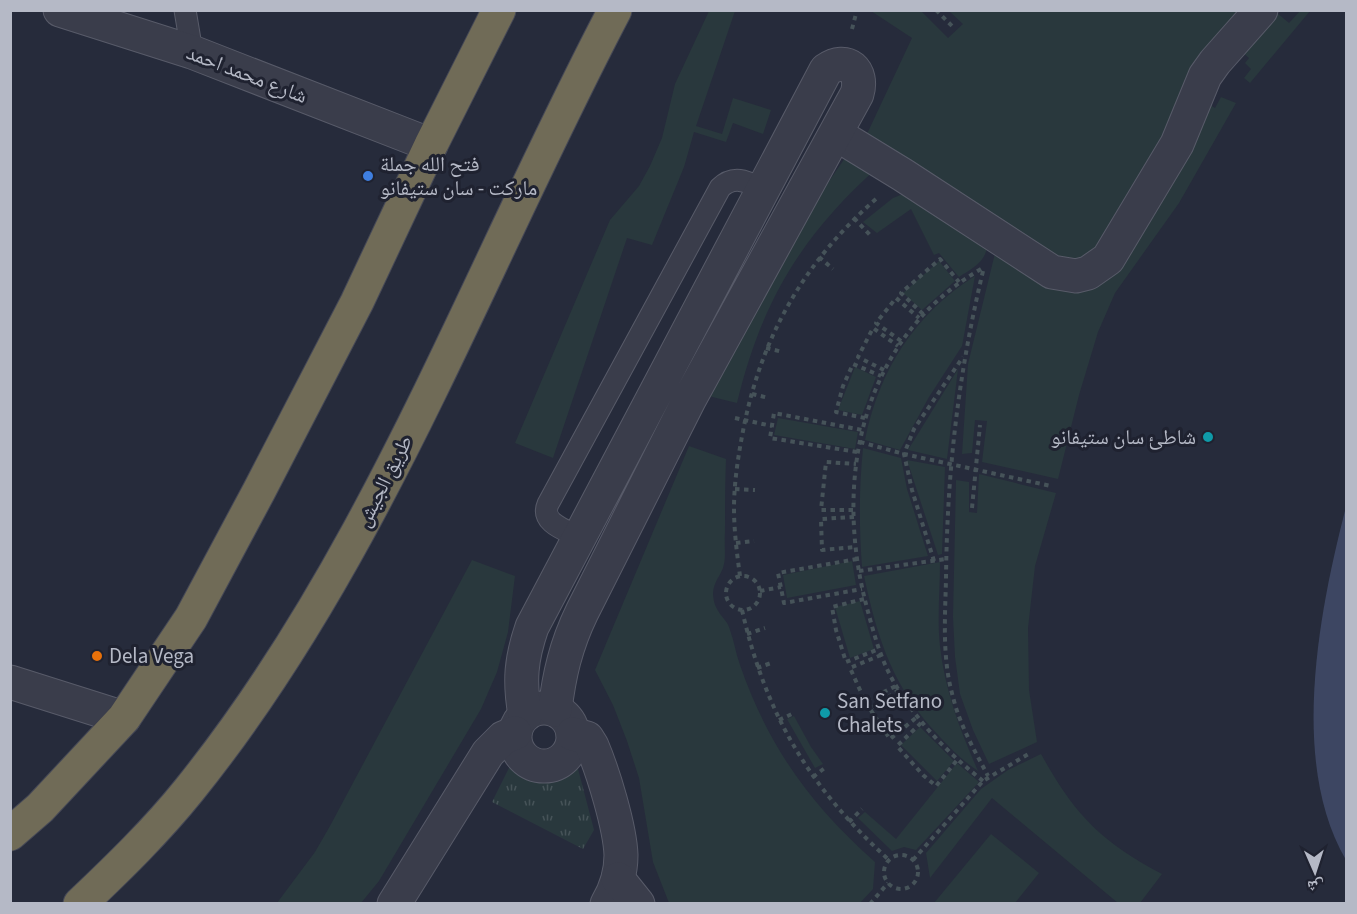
<svg xmlns="http://www.w3.org/2000/svg" width="1357" height="914" font-family="'Source Sans 3','Noto Naskh Arabic',sans-serif">
<style>
.grass{fill:url(#grass-tufts)}
.garden{fill:#29383d}
.water{fill:#3d4662}
.lines{fill:none;stroke-linecap:round;stroke-linejoin:round}
.lane-casing{stroke:#585b69;stroke-width:23}
.street-casing{stroke:#585b69;stroke-width:35}
.highway-casing{stroke:#454856;stroke-width:35}
.path{stroke:#465359;stroke-width:4;stroke-dasharray:4.5 4.5;stroke-linecap:butt}
.lane{stroke:#3a3d4b;stroke-width:21}
.street{stroke:#3a3d4b;stroke-width:33}
.highway{stroke:#706b57;stroke-width:33}
.shop-dot{fill:#3f7fe0;stroke:#1f2230;stroke-width:2}
.culture-dot{fill:#0f9aa8;stroke:#1f2230;stroke-width:2}
.food-dot{fill:#e8710a;stroke:#1f2230;stroke-width:2}
.labels{text-anchor:middle;dominant-baseline:central;stroke-width:6;stroke-linejoin:round;paint-order:stroke}
.street-label{font-size:21px;fill:#b5b9c6;stroke:#1f2230}
.poi-label{font-size:21px;fill:#b5b9c6;stroke:#1f2230;text-anchor:start}
</style>
<defs>
<pattern id="grass-tufts" width="24" height="20" patternUnits="userSpaceOnUse" patternTransform="scale(1.5)"><rect width="24" height="20" fill="#29383d"/><path d="M3 7l-1-3M5 7V3M7 7l1-3M15 17l-1-3M17 17v-4M19 17l1-3" fill="none" stroke="#465358"/></pattern>
</defs>
<rect width="100%" height="100%" fill="#262b3b"/>
<path class="grass" d="M510 766C525 776 542 781 560 776 567 774 572 770 578 769L594 830 583 849 492 802Z"/>
<g class="garden">
<polygon points="709,11 735,11 696,126 722,134 733,98 771,110 763,134 733,123 726,142 694,132 684,167 652,245 627,238 553,458 515,443 610,220 639,186 650,166 662,138 675,84"/>
<polygon points="871,11 921,11 948,38 963,24 949,11 1250,11 1183,105 1102,248 1066,267 866,136 912,38"/>
<polygon points="1300,11 1310,11 1250,83 1244,78 1251,69 1245,63 1249,58 1242,52 1276,12 1289,23"/>
<polygon points="1221,97 1236,103 1179,203 1115,293 1098,332 1079,395 1058,479 982,462 987,421 975,420 972,453 962,454 968,364 997,245 1071,283 1205,102 1215,108"/>
<path d="M849 152 877 168C801 236 761 303 737 403L700 394 804 218Z"/>
<path d="M908 192 987 246C986 262 971 269 959 277L939 253 934 255 911 209 877 233 863 222 893 198Z"/>
<polygon points="939,261 955,281 922,310 903,293"/>
<path d="M975 276 962 346 929 397 900 450 865 440C879 370 915 314 975 276Z"/>
<polygon points="855,367 876,377 862,415 838,410"/>
<polygon points="958,369 947,459 908,450"/>
<polygon points="778,418 858,432 855,449 774,435"/>
<path d="M689 446 726 459C725 484 725 508 725 532 724 542 726 555 724 564 722 575 713 581 713 594 714 614 727 617 730 630 734 641 736 654 740 665 769 748 810 804 875 862L873 889 860 903H669L653 862 639 778 627 741 613 705 595 670Z"/>
<path d="M863 448 901 458 907 489 928 556 862 567C859 526 859 488 863 448Z"/>
<polygon points="907,460 945,467 942,554 938,555"/>
<polygon points="979,474 1056,493 1035,566 1028,628 1029,690 1037,742 989,764 973,730 960,694 955,657 953,617 956,480 969,482 969,512 977,513"/>
<polygon points="472,560 515,576 508,632 497,672 481,709 379,881 361,903 277,903 315,852 330,826"/>
<polygon points="852,561 856,585 787,598 783,575"/>
<path d="M940 562C940 590 937 619 940 646 945 691 960 730 978 771 963 761 952 750 940 737 893 688 878 641 864 576Z"/>
<polygon points="860,601 874,649 850,658 835,607"/>
<polygon points="794,716 811,747 823,764 815,768 787,719"/>
<polygon points="920,727 954,761 937,781 901,745"/>
<path d="M1041 754C1075 815 1100 841 1162 874L1140 903H1118L992 798 930 878 926 853 981 789 1008 770Z"/>
<polygon points="957,763 979,782 916,850 904,847 892,851 858,818 865,812 896,839"/>
<polygon points="991,834 1039,873 1015,903 934,903"/>
</g>
<path class="water" d="M1346 507V860C1289 763 1319 611 1346 507Z"/>
<g class="lines">
<g class="lane-casing">
<g id="lane">
<polyline points="185,10 192,52"/>
<path d="M579 537C566 530 540 523 548 504L720 188C734 174 748 182 763 189"/>
</g>
</g>
<g class="street-casing">
<g id="street">
<polyline points="60,10 192,52 431,145"/>
<polyline points="836,134 903,175 1052,272 1076,276 1088,273 1108,259 1177,144 1205,76 1215,62 1261,10"/>
<polyline points="10,682 124,718"/>
<circle cx="544" cy="737" r="29"/>
<path d="M525 715C519 681 521 659 532 627L826 70C847 55 864 71 857 94L689 400 582 612C566 645 559 675 555 710"/>
<path d="M573 734 587 738 592 746C603 772 620 827 621 855 621 872 616 889 607 904"/>
<polyline points="618,879 638,904"/>
<polyline points="394,904 488,753 503,738 515,733"/>
</g>
</g>
<g class="highway-casing">
<g id="highway">
<polyline points="10,834 40,808 124,718 191,618 259,491 357,302 431,145 499,10"/>
<path d="M80 904C118 868 156 831 189 790 376 558 477 272 615 10"/>
</g>
</g>
<g class="path">
<polyline points="936,10 952,26"/>
<polyline points="852,29 857,10"/>
<polyline points="854,218 870,235"/>
<polyline points="819,257 833,269"/>
<path d="M981 269C860 339 833 481 867 608 874 634 881 661 895 684 918 723 948 753 983 781"/>
<path d="M983 271C958 376 947 472 946 579 945 619 942 659 953 697 960 726 975 751 988 776"/>
<polyline points="923,314 901,293 940,259 959,282"/>
<polyline points="901,341 876,323 896,298 919,318"/>
<polyline points="766,348 783,352"/>
<polyline points="884,370 858,357 873,328 898,346"/>
<polyline points="752,394 769,398"/>
<polyline points="735,418 772,426"/>
<polyline points="865,418 836,412 843,386 853,364 881,376"/>
<polyline points="860,442 904,454 1051,486"/>
<polyline points="857,452 770,438 774,413 862,430"/>
<polyline points="735,489 755,490"/>
<polyline points="972,508 980,425"/>
<polyline points="853,510 821,510 826,462 856,464"/>
<polyline points="854,517 821,519 822,550 855,547"/>
<polyline points="736,543 754,541"/>
<polyline points="857,559 778,573 784,603 862,589"/>
<polyline points="934,561 912,490 904,454 914,429 963,357"/>
<polyline points="859,571 946,559"/>
<path d="M740 576C737 554 734 531 734 508 734 483 738 457 743 431 761 337 804 262 876 199"/>
<circle cx="743" cy="593" r="17"/>
<polyline points="760,591 781,587"/>
<polyline points="864,599 832,607 836,630 846,662 879,649"/>
<path d="M742 610C766 715 809 787 889 860"/>
<polyline points="747,634 765,628"/>
<polyline points="881,655 850,668 865,701 896,686"/>
<polyline points="757,668 774,662"/>
<polyline points="899,690 870,709 890,739 917,717"/>
<polyline points="779,720 794,713"/>
<polyline points="921,723 897,746 923,775 936,786 957,760"/>
<polyline points="813,777 826,767"/>
<polyline points="849,822 862,809"/>
<circle cx="901" cy="872" r="17"/>
<polyline points="913,860 983,781 1030,753"/>
<polyline points="870,904 888,883"/>
</g>
<use href="#lane" class="lane"/>
<use href="#street" class="street"/>
<use href="#highway" class="highway"/>
</g>
<circle class="shop-dot" cx="368" cy="176" r="6"/>
<g class="culture-dot">
<circle cx="1208" cy="437" r="6"/>
<circle cx="825" cy="713" r="6"/>
</g>
<circle class="food-dot" cx="97" cy="656" r="6"/>
<g class="labels">
<g class="street-label">
<text transform="translate(247 74) rotate(21)">شارع محمد احمد</text>
<text transform="translate(384 481) rotate(-63)">طريق الجيش</text>
</g>
<g class="poi-label">
<text x="380" y="164">فتح الله جملة<tspan x="380" dy="24">ماركت - سان ستيفانو</tspan></text>
<text x="1196" y="437" text-anchor="end">شاطئ سان ستيفانو</text>
<text x="109" y="656">Dela Vega</text>
<text x="837" y="701">San Setfano<tspan x="837" dy="24">Chalets</tspan></text>
</g>
</g>
<rect width="1357" height="914" fill="none" stroke="#b5b9c6" stroke-width="24"/>
<g transform="translate(1315 872) rotate(177)" stroke="#1f2230" stroke-width="4.5" paint-order="stroke">
<path d="M0-4.5L10 22L0 15L-10 22Z" fill="#b5b9c6"/>
<text y="-9" font-size="16" font-weight="bold" text-anchor="middle" fill="#b5b9c6">ش</text>
</g>
</svg>
